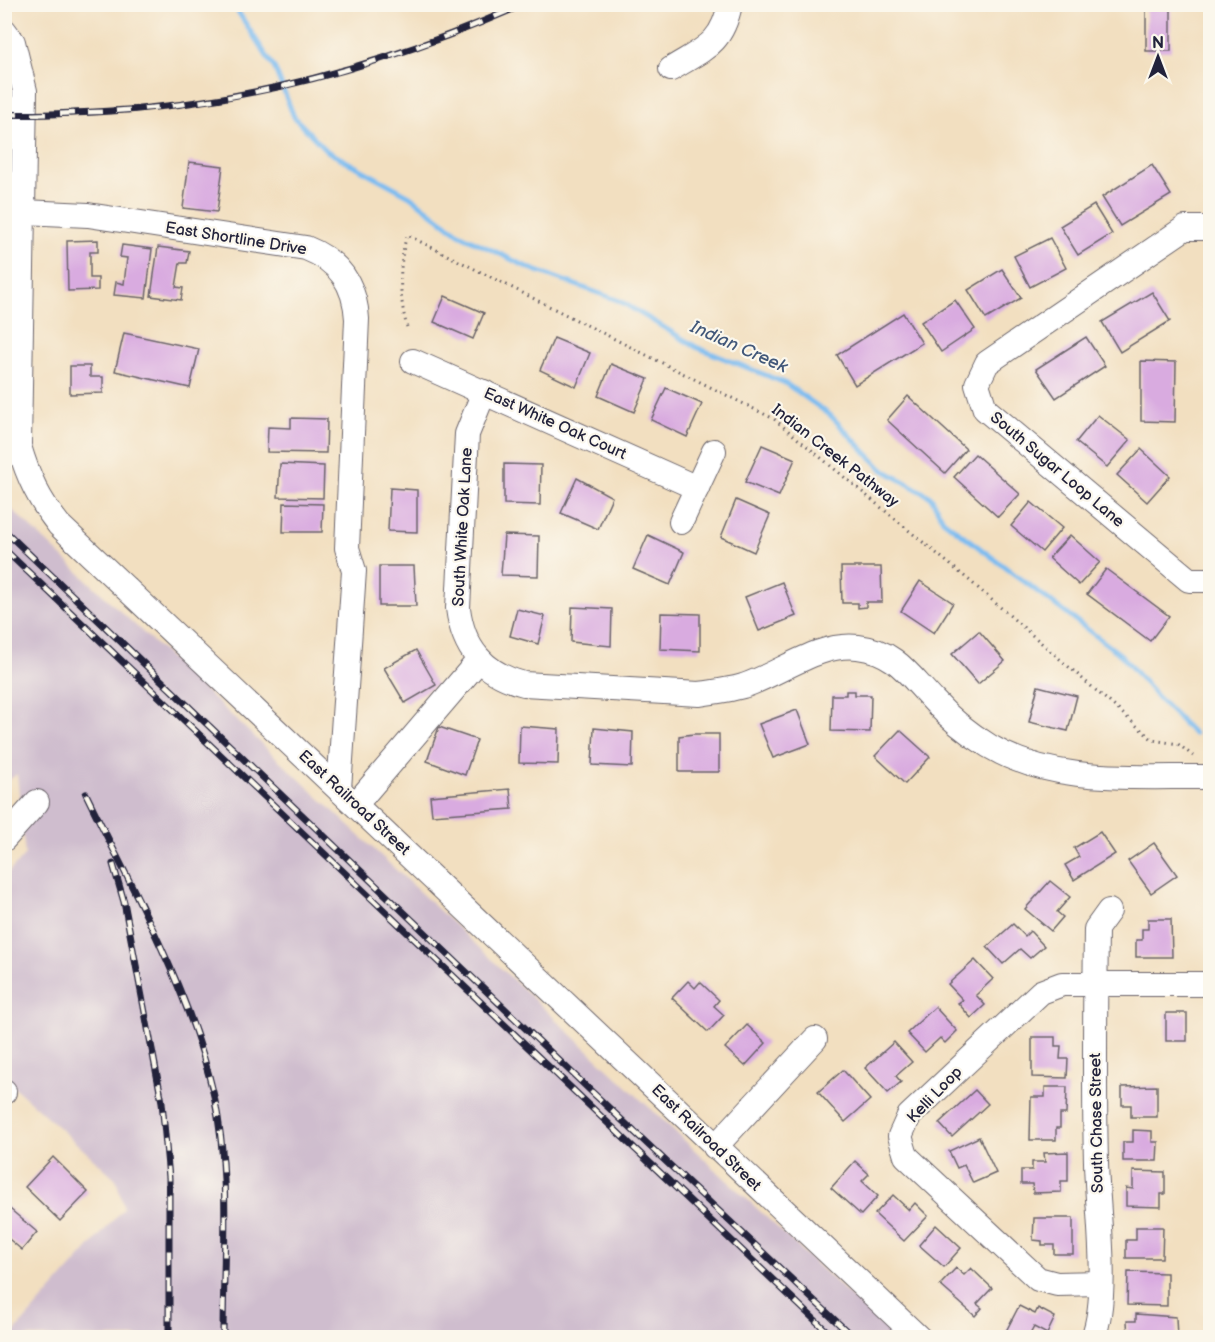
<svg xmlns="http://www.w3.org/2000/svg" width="1215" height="1342" font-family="'Balsamiq Sans',sans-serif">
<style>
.industrial{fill:#cfbdce}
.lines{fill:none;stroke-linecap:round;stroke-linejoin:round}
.stream{stroke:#7cbcf0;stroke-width:5}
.building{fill:#d9abe0}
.minor-casing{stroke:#6b646a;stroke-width:26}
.path{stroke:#6b646a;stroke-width:3;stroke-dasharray:1.5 4.5;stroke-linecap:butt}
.minor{stroke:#fff;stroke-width:24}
.rail-casing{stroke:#22223b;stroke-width:7}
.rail{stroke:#fbf7ec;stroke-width:4.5;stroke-dasharray:14;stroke-linecap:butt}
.labels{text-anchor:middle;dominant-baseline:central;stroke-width:4.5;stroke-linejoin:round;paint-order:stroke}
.street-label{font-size:16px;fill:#22223b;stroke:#fbf7ec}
.water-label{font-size:18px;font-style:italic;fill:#42587a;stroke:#fbf7ec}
</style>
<rect width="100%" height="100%" fill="#fbf7ec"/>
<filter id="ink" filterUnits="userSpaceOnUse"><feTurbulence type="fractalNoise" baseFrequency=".0167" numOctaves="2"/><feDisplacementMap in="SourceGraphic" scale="12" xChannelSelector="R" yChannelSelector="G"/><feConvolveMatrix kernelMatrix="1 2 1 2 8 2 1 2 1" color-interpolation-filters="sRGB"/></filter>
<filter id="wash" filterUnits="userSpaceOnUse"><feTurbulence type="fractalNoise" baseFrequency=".008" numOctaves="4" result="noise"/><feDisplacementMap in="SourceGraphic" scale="24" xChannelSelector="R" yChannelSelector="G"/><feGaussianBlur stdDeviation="1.35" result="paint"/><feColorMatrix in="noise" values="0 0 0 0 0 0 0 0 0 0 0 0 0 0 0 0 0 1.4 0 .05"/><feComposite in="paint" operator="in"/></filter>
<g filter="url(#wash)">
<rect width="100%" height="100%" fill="#f2dfc0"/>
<polygon class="industrial" points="5,503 894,1337 10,1337 124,1208 116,1179 5,1079 5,876 25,855 17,774 5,783"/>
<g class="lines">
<polyline class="stream" points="233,4 275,69 294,117 327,151 410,196 459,234 529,268 620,301 696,347 785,383 830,415 882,469 931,497 943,520 1121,655 1156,696 1194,734"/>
</g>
<g id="blocks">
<g class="building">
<rect x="1146" y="4" width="25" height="47"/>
<polygon points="189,162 223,166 217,212 183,208"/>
<polygon points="1152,165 1171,195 1120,226 1102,197"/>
<polygon points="1094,205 1112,234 1078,255 1060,226"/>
<polygon points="1050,238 1066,268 1030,287 1014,256"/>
<polygon points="98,240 98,252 90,252 90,278 98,278 98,290 68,291 67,241"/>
<polygon points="122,245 152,249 146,298 114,295 116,282 124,284 127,258 120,257"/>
<polygon points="158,247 189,251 187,263 180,263 176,287 183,288 181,300 151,296"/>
<polygon points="1002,269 1021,298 986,319 968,290"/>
<polygon points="1152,292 1170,321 1120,352 1102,322"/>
<polygon points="445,296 484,313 473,339 434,322"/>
<polygon points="955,300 975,329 941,352 921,322"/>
<polygon points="903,313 922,343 855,385 837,355"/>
<polygon points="124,333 199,349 190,388 115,371"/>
<polygon points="1086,337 1105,366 1056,398 1036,369"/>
<polygon points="554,338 590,353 576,387 540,370"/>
<polygon points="1141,361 1176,362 1175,422 1141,421"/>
<polygon points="611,364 648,379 634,412 598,396"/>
<polygon points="70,366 90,366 90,377 103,377 103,393 70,394"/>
<polygon points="666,388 702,404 687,437 651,420"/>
<polygon points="908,396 966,449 945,473 887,420"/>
<polygon points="1098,415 1130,440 1107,467 1076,442"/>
<polygon points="291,418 327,419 326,453 267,452 268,427 291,428"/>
<polygon points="762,445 795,459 779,496 745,482"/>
<polygon points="1141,449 1170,476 1147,502 1117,475"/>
<polygon points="975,454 1020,494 998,517 954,477"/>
<polygon points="280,464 324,466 323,498 278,497"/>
<polygon points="504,464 541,465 540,505 504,504"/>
<polygon points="577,478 612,497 598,529 561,513"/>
<polygon points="390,488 417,490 417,532 388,531"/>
<polygon points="736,500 770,515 754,552 721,537"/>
<polygon points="1031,502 1062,528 1042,552 1011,526"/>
<polygon points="284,503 323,504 322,532 283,532"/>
<polygon points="504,535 539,536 538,576 501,575"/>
<polygon points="648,535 684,552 670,585 633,569"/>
<polygon points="1070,535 1100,562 1079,585 1049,558"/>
<polygon points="379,566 414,566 416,606 379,606"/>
<polygon points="841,567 881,567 882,602 866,602 866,607 858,608 858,603 842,603"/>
<polygon points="1106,569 1169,616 1150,641 1087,594"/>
<polygon points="920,581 953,603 934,633 901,611"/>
<polygon points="782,582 796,616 759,631 745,597"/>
<polygon points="572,607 612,609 611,646 571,642"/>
<polygon points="517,609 545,616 538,644 510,636"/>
<polygon points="661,613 700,614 700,651 660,649"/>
<polygon points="979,631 1005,661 978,684 952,654"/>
<polygon points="416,650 436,685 405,703 384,668"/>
<polygon points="1038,686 1077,696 1068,731 1029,722"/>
<polygon points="846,691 855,691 855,695 871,695 870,732 831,731 832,695 846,695"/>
<polygon points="797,710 810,744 773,758 759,724"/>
<polygon points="520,726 559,729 558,764 519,763"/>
<polygon points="439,727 477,740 465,775 427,761"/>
<polygon points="594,728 633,732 632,767 592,765"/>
<polygon points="900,730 930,757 905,784 875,756"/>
<polygon points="694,734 719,734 719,772 679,772 679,736"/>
<polygon points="510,789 512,809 432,815 430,796"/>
<polygon points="1100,832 1115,854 1074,880 1065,865 1079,857 1074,848"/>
<polygon points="1154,843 1177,875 1151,893 1128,861"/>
<polygon points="1050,881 1070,897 1057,912 1063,917 1051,931 1025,909"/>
<polygon points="1148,919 1171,919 1172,957 1136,957 1136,940 1142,940 1142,929 1148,929"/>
<polygon points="1013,924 1025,936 1030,931 1044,946 1030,958 1020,949 1003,964 987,947"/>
<polygon points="975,960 993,979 976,995 985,1005 971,1018 958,1003 963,1000 948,984"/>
<polygon points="688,981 695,988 700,982 719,1000 714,1006 724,1015 708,1032 672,998"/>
<polygon points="935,1007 957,1031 945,1043 940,1038 925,1052 907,1033"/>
<rect x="1166" y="1013" width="21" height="28"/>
<polygon points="747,1025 766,1043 745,1066 725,1048"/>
<polygon points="1032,1037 1055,1037 1055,1046 1061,1046 1060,1059 1068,1059 1067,1078 1032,1077"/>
<polygon points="894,1042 912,1062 896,1076 901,1082 888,1093 865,1068"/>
<polygon points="843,1070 870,1100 845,1122 818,1092"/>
<polygon points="1157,1086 1157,1117 1131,1117 1131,1105 1122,1105 1122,1087"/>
<polygon points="1045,1087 1067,1087 1066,1114 1060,1114 1060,1128 1056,1128 1056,1140 1030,1140 1031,1097 1045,1097"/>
<polygon points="975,1090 988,1104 952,1137 939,1123"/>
<polygon points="1133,1130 1152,1131 1152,1142 1158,1142 1157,1161 1123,1161 1123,1142 1133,1142"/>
<polygon points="979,1137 996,1173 973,1183 964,1165 957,1168 949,1151"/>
<polygon points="1068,1152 1068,1181 1061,1181 1061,1192 1033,1193 1032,1184 1021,1184 1021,1170 1032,1170 1032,1162 1045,1162 1044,1153"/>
<polygon points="53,1157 88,1192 60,1221 25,1187"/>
<polygon points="855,1161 869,1174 862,1181 878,1196 861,1215 831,1188"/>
<polygon points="1133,1171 1165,1172 1165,1194 1161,1194 1161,1207 1126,1206 1126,1188 1133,1189"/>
<polygon points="893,1195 909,1210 915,1203 928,1216 904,1241 875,1214"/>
<polygon points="4,1204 37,1232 22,1250 4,1235"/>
<polygon points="1034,1218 1073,1218 1073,1254 1054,1254 1054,1245 1042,1245 1042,1241 1033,1240"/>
<polygon points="936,1225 961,1248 944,1267 919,1245"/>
<polygon points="1136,1227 1163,1227 1162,1258 1126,1258 1126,1240 1136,1240"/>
<polygon points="956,1268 964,1275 971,1268 992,1288 977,1304 982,1308 975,1316 940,1285"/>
<polygon points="1128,1272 1167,1273 1167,1306 1127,1305"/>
<polygon points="1019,1306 1035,1314 1038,1308 1055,1317 1047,1334 1034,1327 1028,1338 1003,1337"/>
<polygon points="1136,1314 1176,1317 1177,1338 1128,1338 1127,1321 1136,1321"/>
</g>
</g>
</g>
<g filter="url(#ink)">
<use href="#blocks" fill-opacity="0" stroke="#6b646a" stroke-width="1.5"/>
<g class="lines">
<g class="minor-casing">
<g id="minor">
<path d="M4 30 13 42 25 91 19 446C28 477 39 500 59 525L919 1338"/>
<path d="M671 69C703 49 722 45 730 4"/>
<path d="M24 212 88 215 306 248C339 261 355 284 357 319L347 548 354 571 339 789"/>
<polyline points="1210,228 1185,228 987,363 977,384 985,409 1189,580 1210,580"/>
<polyline points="413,361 697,488"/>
<path d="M484 392 467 434 458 608C463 648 484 674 524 684L699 694C714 692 729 690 743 686 780 674 819 642 858 647 895 651 909 675 933 700 949 718 968 733 989 746 1054 785 1138 776 1210 777"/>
<polyline points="681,522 714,451"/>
<polyline points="356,804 479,660"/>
<polyline points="4,839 37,802"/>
<polyline points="4,1091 4,1092"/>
<polyline points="715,1147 815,1039"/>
<polyline points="1100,1283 1057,1284 1038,1279 906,1156 900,1136 909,1116 1041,992 1062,984 1210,984"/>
<path d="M1093 1338C1110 1294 1097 1210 1096 1162 1094 1084 1095 1007 1096 929L1109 911"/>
</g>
</g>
<path class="path" d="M407 327C399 298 398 265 407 235L774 419 970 581 1153 740 1178 744 1193 756"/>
<use href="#minor" class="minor"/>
<g class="rail-casing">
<g id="rail">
<path d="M4 114C35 116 65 113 95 112 246 105 387 65 524 4"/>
<polyline points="4,530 592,1092 854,1338"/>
<polyline points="4,549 834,1338"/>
<path d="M86 794C133 891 190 990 214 1096 231 1174 223 1258 223 1338"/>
<polyline points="113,864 124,902 162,1102 169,1178 169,1338"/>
</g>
</g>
<use href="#rail" class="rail"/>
</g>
</g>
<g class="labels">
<g class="street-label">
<text transform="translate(236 239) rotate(9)">East Shortline Drive</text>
<text transform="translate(555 424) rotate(24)">East White Oak Court</text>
<text transform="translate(835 456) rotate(38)">Indian Creek Pathway</text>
<text transform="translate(1057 470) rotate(40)">South Sugar Loop Lane</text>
<text transform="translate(463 527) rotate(-87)">South White Oak Lane</text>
<text transform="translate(354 803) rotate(43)">East Railroad Street</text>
<text transform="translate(935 1095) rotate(-46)">Kelli Loop</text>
<text transform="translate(1097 1123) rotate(-91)">South Chase Street</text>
<text transform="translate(706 1138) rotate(44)">East Railroad Street</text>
</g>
<g class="water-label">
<text transform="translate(739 347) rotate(24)">Indian Creek</text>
</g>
</g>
<rect width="1215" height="1342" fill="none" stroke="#fbf7ec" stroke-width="24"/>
<g transform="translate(1158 57)" stroke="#fbf7ec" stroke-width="4.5" paint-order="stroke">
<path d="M0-4.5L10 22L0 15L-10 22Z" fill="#22223b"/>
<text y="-9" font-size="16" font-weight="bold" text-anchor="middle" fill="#22223b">N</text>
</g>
</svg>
